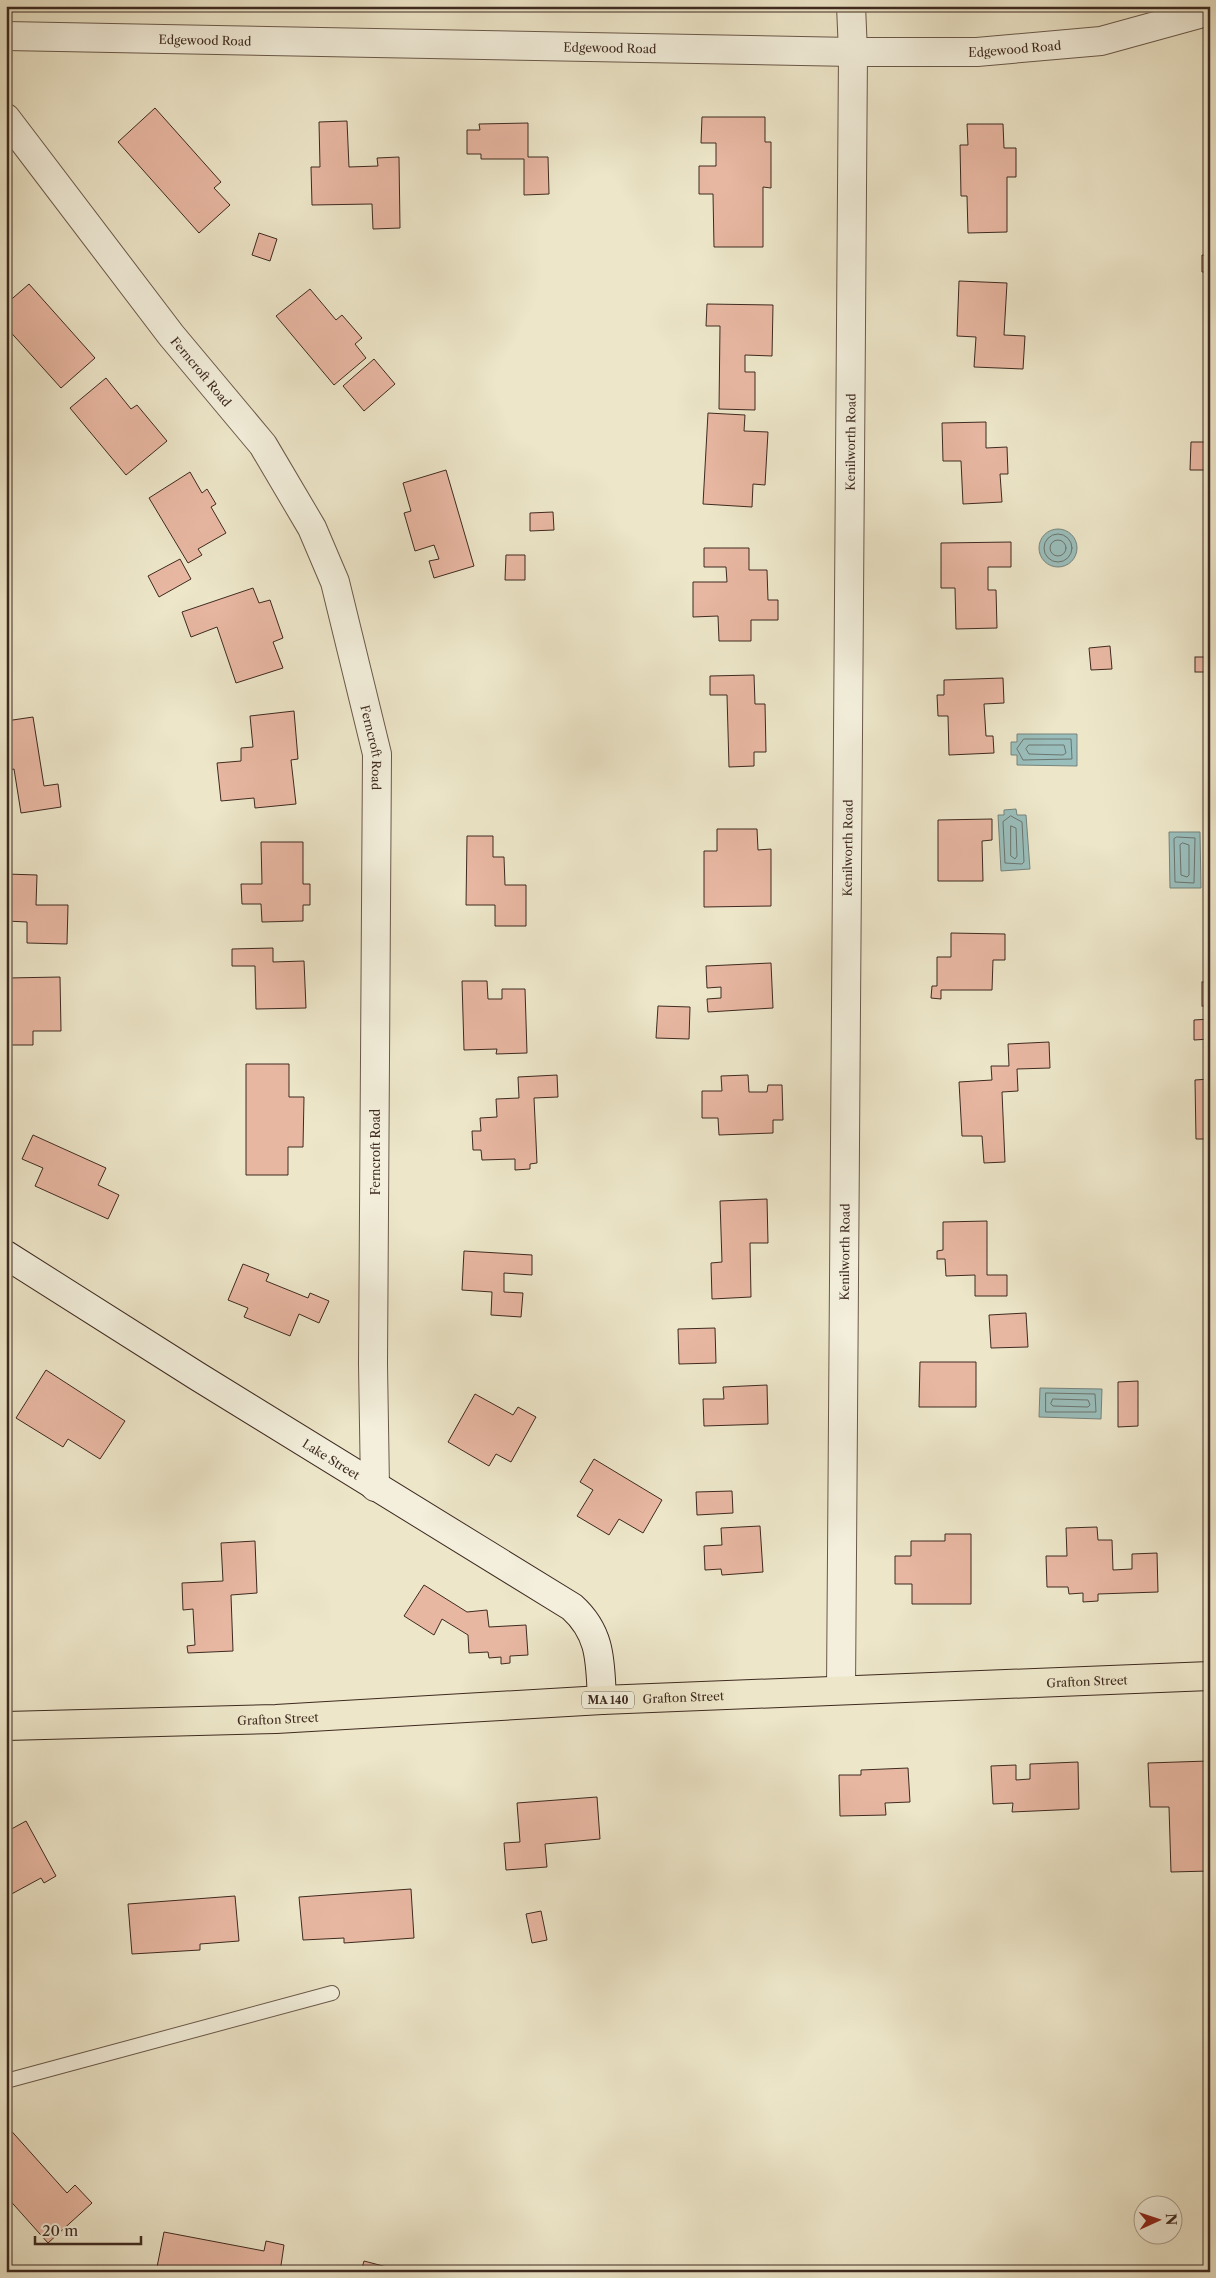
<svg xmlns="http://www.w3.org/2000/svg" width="1216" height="2278" font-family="'Libre Caslon Text',serif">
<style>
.water{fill:#9abebb;stroke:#75837d}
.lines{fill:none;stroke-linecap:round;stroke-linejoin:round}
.shore{stroke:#6c746e;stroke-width:1}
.building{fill:#e8b7a2;stroke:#3e2a20}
.lane-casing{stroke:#6a594a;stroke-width:16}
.street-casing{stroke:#6a594a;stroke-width:30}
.secondary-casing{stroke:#3e2a20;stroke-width:30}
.primary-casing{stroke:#3e2a20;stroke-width:30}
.lane{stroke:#f3efdc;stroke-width:14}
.street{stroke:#f3efdc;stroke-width:28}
.secondary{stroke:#f3efdc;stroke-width:28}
.primary{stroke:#ede6c9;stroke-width:28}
.labels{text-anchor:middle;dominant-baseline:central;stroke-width:4.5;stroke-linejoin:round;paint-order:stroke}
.shield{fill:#f3efdc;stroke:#746558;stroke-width:1}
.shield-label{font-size:11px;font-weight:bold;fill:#3e2a20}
.street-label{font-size:12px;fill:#3e2a20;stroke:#f3efdc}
</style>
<rect width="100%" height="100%" fill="#ede6c9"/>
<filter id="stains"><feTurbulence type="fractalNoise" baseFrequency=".004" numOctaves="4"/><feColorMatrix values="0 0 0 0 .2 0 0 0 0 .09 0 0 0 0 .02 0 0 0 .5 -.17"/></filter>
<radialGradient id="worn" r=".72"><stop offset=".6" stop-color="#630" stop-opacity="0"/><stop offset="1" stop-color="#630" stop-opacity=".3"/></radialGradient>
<g class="water">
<circle cx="1058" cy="548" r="19"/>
<polygon points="1017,734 1077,734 1077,766 1017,765 1017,755 1011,755 1011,742 1017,742"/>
<polygon points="1016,809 1017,815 1026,815 1030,869 1001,871 998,815 1004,815 1004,810"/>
<polygon points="1169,832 1200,832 1201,888 1170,888"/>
<polygon points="1040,1388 1102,1389 1101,1419 1039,1417"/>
</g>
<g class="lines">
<g class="shore">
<circle cx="1058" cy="548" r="14"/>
<circle cx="1058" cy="548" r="8"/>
<polygon points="1024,739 1071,739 1072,759 1023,760 1017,749"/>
<polygon points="1029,745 1064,745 1066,753 1063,755 1029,754 1026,749"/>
<polygon points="1011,816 1022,822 1024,862 1022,864 1005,863 1003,822"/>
<polygon points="1011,826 1016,828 1017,856 1015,859 1011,856"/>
<polygon points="1177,837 1195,838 1194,883 1175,882 1174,839"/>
<polygon points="1183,843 1189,845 1189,875 1187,877 1181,875 1180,845"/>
<polygon points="1046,1393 1095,1394 1096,1412 1046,1412"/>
<polygon points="1053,1399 1088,1400 1090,1405 1088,1407 1053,1406 1051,1404"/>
</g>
</g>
<g class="building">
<polygon points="155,108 221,182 214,188 230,205 199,233 118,142"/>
<polygon points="702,117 765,117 765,142 771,142 771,188 763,187 763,247 714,247 713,194 699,194 699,166 716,166 716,143 701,143"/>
<polygon points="347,121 349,167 378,166 377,158 399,157 400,228 373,229 372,204 312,205 311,167 320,167 319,122"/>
<polygon points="528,123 528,157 548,157 549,194 524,195 524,159 481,159 481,154 467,154 467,130 480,130 479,124"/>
<polygon points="967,124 1003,124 1004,148 1016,148 1016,177 1007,177 1007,232 968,233 967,196 961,196 960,145 968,145"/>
<polygon points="259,233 277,239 270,261 252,255"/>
<polygon points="1202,255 1210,256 1210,272 1202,272"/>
<polygon points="959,281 1007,283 1004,335 1025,336 1023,369 974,367 976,337 957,336"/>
<polygon points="29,284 95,358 61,388 6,327 6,304"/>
<polygon points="310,289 336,320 342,315 362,338 355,344 366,358 334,385 276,316"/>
<polygon points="707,304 773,305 772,356 745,355 745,372 755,372 755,410 719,409 720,326 706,326"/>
<polygon points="374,359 395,384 364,411 343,386"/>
<polygon points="106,378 131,409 137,405 167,441 126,475 70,408"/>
<polygon points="708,413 745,415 744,431 768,432 765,485 753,484 752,507 703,504"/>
<polygon points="986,422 986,448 1007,447 1008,474 1000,474 1002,502 963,504 961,461 943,461 942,423"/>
<polygon points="1191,442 1210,442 1210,470 1190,470"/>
<polygon points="446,470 474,566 434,578 429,561 439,559 434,545 415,551 404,513 411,511 403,483"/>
<polygon points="190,472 202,493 207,489 216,504 211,507 226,533 198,549 202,555 188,563 149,498"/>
<polygon points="553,512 554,530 530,531 530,513"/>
<polygon points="1011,542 1011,567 988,567 988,590 996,590 997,628 956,629 955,588 941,588 941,543"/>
<polygon points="704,548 749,548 749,570 767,570 768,600 778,600 778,620 751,620 751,641 719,641 718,616 693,617 693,582 727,582 726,567 704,567"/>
<polygon points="506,555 525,555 525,580 505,580"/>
<polygon points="180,559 191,579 159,597 148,576"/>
<polygon points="253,588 259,603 270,600 283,638 273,642 283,668 236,683 217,627 191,637 182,612"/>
<polygon points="1110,646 1112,669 1091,670 1089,648"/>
<rect x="1195" y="657" width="15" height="15"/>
<polygon points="754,675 755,704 765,704 766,752 754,752 754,766 729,767 727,695 710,695 710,676"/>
<polygon points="1003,678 1004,703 984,704 986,736 993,736 994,753 949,755 948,716 938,716 937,695 944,695 944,680"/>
<polygon points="294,711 298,759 291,760 296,804 255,808 254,798 221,801 217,763 241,761 241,748 253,747 250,716"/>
<polygon points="33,717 44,786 58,784 61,807 21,813 14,769 6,771 6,721"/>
<polygon points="992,819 992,840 982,841 983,881 938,881 938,820"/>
<polygon points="717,829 757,829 758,850 771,849 771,906 704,907 704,851 717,851"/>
<polygon points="467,836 493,836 493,857 504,857 505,885 526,885 526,926 495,926 495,905 466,905"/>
<polygon points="261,842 303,842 303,884 310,884 310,905 303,905 303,921 262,922 261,904 242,904 241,884 262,884"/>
<polygon points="6,874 37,875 36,905 68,905 67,944 27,943 27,922 6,921"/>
<polygon points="951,933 1005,934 1005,960 993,960 992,990 941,990 941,999 931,998 932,986 937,986 937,957 951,957"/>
<polygon points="273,948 273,962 304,961 306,1008 256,1009 255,966 232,966 232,949"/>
<polygon points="771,963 773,1008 708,1012 707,999 721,998 721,987 707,988 706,966"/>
<polygon points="60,977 61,1031 33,1031 33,1045 6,1045 8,978"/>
<polygon points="462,981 487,981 488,999 502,999 502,989 525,989 527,1053 496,1054 497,1049 464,1050"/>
<rect x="1202" y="982" width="8" height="24"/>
<polygon points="658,1006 690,1007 689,1039 656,1038"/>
<polygon points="1210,1019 1210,1039 1194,1040 1194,1020"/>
<polygon points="1049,1042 1050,1068 1017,1069 1018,1091 1002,1092 1005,1162 984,1163 982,1136 962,1136 959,1082 992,1080 991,1066 1009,1066 1008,1044"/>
<polygon points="246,1064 289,1064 289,1097 304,1097 303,1147 288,1147 288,1175 246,1175"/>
<polygon points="557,1075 558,1097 534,1098 537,1163 530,1164 530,1169 515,1170 515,1159 482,1160 481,1150 473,1150 472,1131 481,1131 480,1118 497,1117 496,1099 519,1098 518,1077"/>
<polygon points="748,1075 749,1092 767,1092 768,1085 782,1085 783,1120 773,1120 773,1133 719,1135 718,1118 702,1118 702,1091 722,1091 721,1076"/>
<polygon points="1210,1079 1210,1139 1196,1139 1195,1080"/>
<polygon points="33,1135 106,1168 98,1185 119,1195 108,1219 35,1186 43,1168 22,1159"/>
<polygon points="767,1199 768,1243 750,1243 751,1297 712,1299 711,1263 722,1262 720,1201"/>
<polygon points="987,1221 987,1275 1007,1275 1007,1296 975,1296 975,1275 946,1276 945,1259 937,1259 937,1251 943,1250 943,1222"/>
<polygon points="464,1251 532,1255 532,1275 504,1273 504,1292 523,1293 521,1317 491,1315 492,1292 462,1290"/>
<polygon points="243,1264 269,1274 266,1281 308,1298 310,1293 329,1301 319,1323 299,1314 290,1336 244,1317 248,1308 228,1300"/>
<polygon points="1026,1313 1028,1347 991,1348 989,1315"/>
<polygon points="715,1328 716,1363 679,1364 678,1329"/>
<polygon points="920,1362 976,1362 976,1407 919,1407"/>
<polygon points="46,1370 125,1421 100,1459 68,1439 63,1447 16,1418"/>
<polygon points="1138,1381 1138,1426 1118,1427 1118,1382"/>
<polygon points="767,1385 768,1424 704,1426 703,1399 724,1399 723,1387"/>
<polygon points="475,1394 513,1415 518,1407 536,1417 511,1462 496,1454 489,1466 448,1442"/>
<polygon points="594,1459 662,1500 643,1533 619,1519 609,1535 577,1516 593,1490 580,1482"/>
<polygon points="732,1491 733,1513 697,1515 696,1492"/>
<polygon points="760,1526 763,1572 722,1575 721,1569 705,1570 704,1546 722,1545 721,1528"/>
<polygon points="1097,1527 1098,1540 1112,1540 1113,1570 1132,1569 1132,1554 1157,1553 1158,1592 1098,1594 1098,1601 1083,1602 1083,1593 1069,1594 1068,1587 1047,1587 1046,1556 1067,1556 1066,1528"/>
<polygon points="945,1534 971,1534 971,1604 912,1604 912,1584 895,1584 895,1556 911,1556 911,1541 945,1541"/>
<polygon points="255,1541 257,1593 231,1595 233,1651 188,1653 187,1646 195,1645 193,1609 183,1610 182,1583 223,1581 221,1543"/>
<polygon points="424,1585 467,1612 487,1610 489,1627 526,1625 528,1655 510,1656 510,1663 501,1664 501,1657 489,1658 488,1652 469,1653 468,1635 442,1619 434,1635 404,1616"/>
<polygon points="1208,1761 1210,1871 1171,1872 1169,1807 1150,1807 1148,1763"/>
<polygon points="1078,1762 1079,1809 1012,1812 1013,1803 993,1804 991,1766 1016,1765 1016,1780 1030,1779 1030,1764"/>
<polygon points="908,1768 910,1802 885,1803 886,1815 840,1816 839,1775 861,1775 861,1770"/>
<polygon points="597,1797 600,1839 545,1844 547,1867 506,1870 504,1843 520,1842 517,1803"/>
<polygon points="26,1821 56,1876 44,1883 41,1878 6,1897 6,1832"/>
<polygon points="411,1889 414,1938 344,1943 344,1938 303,1940 299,1897"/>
<polygon points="235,1896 239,1941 200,1944 200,1950 132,1954 128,1904"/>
<polygon points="541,1911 547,1940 532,1943 526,1914"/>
<polygon points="6,2125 67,2193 75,2185 92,2203 48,2243 6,2196 6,2187 9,2184 6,2181"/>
<polygon points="164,2232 264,2251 266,2241 284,2245 280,2272 156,2272"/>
<polygon points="364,2261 406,2272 361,2272"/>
</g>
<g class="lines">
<g class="lane-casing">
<polyline id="lane" points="6,2081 332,1993"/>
</g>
<g class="street-casing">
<g id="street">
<path id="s1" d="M6 36 853 52H977L1101 41 1210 11"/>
<path id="s2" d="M6 118 171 335 263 445 312 528 335 582 377 754 373 1364 375 1487"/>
<path id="s3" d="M841 1690 853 52 851 6"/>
</g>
</g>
<g class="secondary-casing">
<g id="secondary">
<path id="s4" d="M6 1255 197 1376 572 1607C602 1634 600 1663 602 1700"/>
</g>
</g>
<g class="primary-casing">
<g id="primary">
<path id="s5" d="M6 1726 276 1719 602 1700 1210 1676"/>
</g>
</g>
<use href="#lane" class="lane"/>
<use href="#street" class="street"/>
<use href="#secondary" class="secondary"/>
<use href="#primary" class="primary"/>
</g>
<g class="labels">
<rect class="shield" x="582" y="1691.5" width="52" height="17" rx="4"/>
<g class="shield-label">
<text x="608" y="1700">MA 140</text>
</g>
<g class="street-label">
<text stroke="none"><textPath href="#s1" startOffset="199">Edgewood Road</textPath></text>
<text stroke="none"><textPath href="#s1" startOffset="604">Edgewood Road</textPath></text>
<text stroke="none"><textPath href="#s1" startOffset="1009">Edgewood Road</textPath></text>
<text stroke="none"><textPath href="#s2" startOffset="320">Ferncroft Road</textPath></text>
<text stroke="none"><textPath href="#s3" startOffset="1248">Kenilworth Road</textPath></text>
<text stroke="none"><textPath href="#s2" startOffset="741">Ferncroft Road</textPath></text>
<text stroke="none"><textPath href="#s3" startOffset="842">Kenilworth Road</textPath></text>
<text transform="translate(375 1152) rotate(-90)">Ferncroft Road</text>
<text stroke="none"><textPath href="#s3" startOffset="438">Kenilworth Road</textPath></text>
<text stroke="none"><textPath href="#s4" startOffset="384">Lake Street</textPath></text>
<text stroke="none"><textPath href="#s5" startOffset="1082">Grafton Street</textPath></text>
<text stroke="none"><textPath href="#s5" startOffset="678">Grafton Street</textPath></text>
<text stroke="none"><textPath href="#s5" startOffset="272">Grafton Street</textPath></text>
</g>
</g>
<rect width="1216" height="2278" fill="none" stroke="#ede6c9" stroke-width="25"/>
<rect x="8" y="8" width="1201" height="2263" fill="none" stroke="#3e2a20" stroke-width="2.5"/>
<rect x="12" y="12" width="1191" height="2253" fill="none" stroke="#3e2a20"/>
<g transform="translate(1158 2220) rotate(87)"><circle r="24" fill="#f3efdc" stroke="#aba091"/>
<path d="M0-4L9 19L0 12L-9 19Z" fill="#8f2418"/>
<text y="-8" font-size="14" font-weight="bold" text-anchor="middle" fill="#3e2a20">N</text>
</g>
<path d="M35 2236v8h106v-8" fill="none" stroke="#3e2a20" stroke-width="2.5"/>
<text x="42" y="2236" font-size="15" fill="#3e2a20" stroke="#f3efdc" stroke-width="4" paint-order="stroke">20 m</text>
<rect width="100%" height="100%" filter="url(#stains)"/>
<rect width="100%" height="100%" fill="url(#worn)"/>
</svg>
